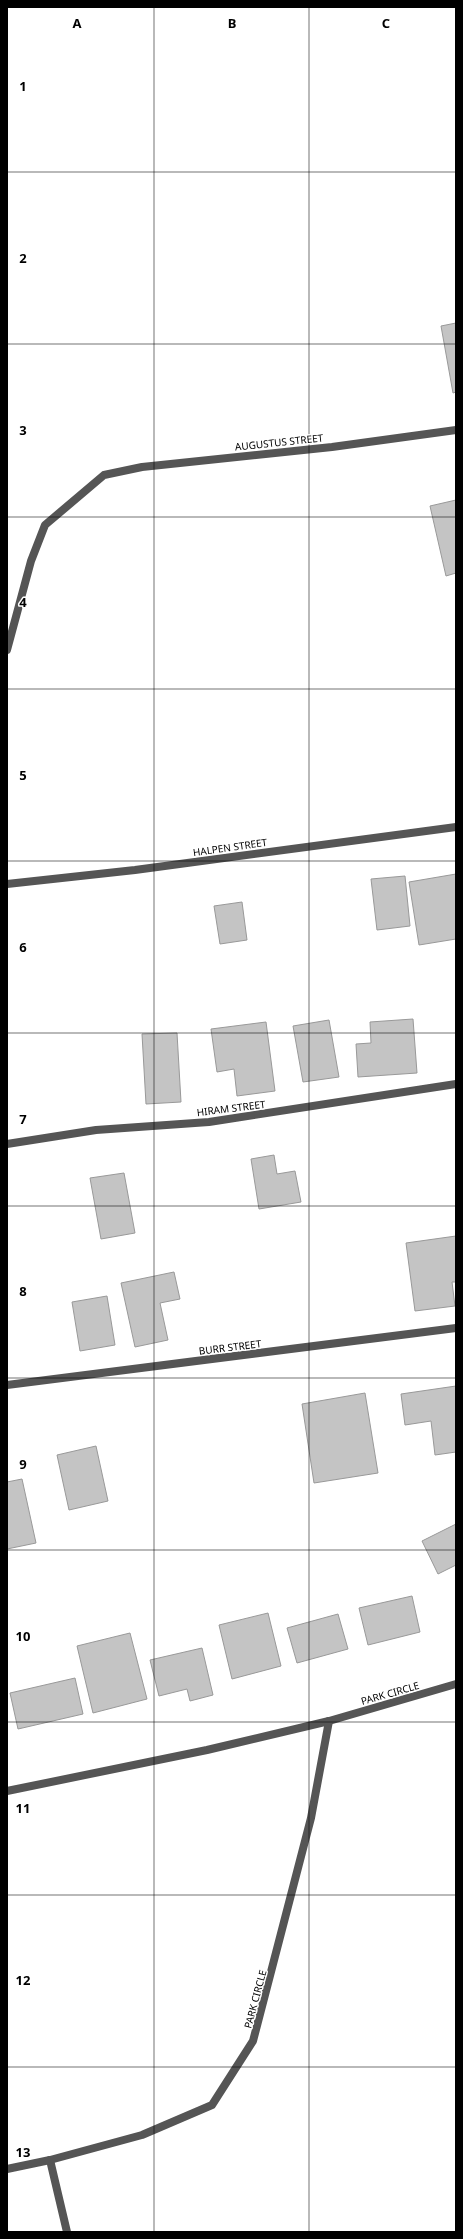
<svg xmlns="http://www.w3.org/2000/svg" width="463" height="2239" font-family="'Noto Sans',sans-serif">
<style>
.building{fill:#c4c4c4;stroke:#999}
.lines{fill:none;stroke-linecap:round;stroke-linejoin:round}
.street{stroke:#555;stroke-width:8}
.grid{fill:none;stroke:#000;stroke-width:1;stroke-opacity:0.55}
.labels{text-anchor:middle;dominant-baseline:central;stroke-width:3;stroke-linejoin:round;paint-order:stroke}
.street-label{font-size:10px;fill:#000;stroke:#fff}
.grid-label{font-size:13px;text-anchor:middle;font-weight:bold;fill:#000;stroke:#fff;stroke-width:3;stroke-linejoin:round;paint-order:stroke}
</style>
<rect width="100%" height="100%" fill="#fff"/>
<g class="building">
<polygon points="456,323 456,392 453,393 441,326"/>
<polygon points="456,500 456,573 446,576 430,506"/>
<polygon points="456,874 456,939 419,945 409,882"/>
<polygon points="405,876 410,926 377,930 371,879"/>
<polygon points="242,902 247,940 220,944 214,906"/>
<polygon points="413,1019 417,1073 358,1077 356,1044 371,1043 370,1022"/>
<polygon points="329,1020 339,1077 303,1082 293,1026"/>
<polygon points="266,1022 275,1091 237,1096 234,1069 217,1072 211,1029"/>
<polygon points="177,1033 181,1102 146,1104 142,1034"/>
<polygon points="274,1155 277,1174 295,1171 301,1202 259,1209 251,1159"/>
<polygon points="124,1173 135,1233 101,1239 90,1178"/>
<polygon points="456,1236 456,1282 452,1282 455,1306 415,1311 406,1243"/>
<polygon points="174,1272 180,1299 160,1303 168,1340 135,1347 121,1283"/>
<polygon points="107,1296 115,1345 80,1351 72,1302"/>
<polygon points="456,1386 456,1452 435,1455 431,1421 405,1425 401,1394"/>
<polygon points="365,1393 378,1473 314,1483 302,1404"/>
<polygon points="96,1446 108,1501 69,1510 57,1455"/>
<polygon points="22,1479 36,1543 7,1549 7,1482"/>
<polygon points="456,1524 456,1565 438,1574 422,1541"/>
<polygon points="412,1596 420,1632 368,1645 359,1608"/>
<polygon points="268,1613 281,1666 232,1679 219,1625"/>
<polygon points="338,1614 348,1649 297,1663 287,1628"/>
<polygon points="130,1633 147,1699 93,1713 77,1646"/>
<polygon points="202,1648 213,1695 190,1701 187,1689 159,1696 150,1660"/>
<polygon points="75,1678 83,1714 18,1729 10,1693"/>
</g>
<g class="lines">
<g class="street">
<polyline points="7,650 31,561 45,525 104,475 142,467 332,447 456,430"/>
<polyline points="7,884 135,870 456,827"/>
<polyline points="7,1144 96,1130 209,1122 456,1084"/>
<polyline points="7,1385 456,1328"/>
<polyline points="7,1791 207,1750 329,1721 456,1684"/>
<polyline points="50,2160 67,2232"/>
<polyline points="7,2169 50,2160 142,2135 212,2105 253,2041 311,1818 329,1721"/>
</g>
</g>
<path class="grid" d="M154 7V2232M309 7V2232M7 172H456M7 344H456M7 517H456M7 689H456M7 861H456M7 1033H456M7 1206H456M7 1378H456M7 1550H456M7 1722H456M7 1895H456M7 2067H456"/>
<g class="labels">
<g class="street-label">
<text transform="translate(279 442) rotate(-6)">AUGUSTUS STREET</text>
<text transform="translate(230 847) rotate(-8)">HALPEN STREET</text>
<text transform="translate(231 1108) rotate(-7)">HIRAM STREET</text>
<text transform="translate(230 1347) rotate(-7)">BURR STREET</text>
<text transform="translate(390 1693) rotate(-16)">PARK CIRCLE</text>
<text transform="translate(255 1999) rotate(-75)">PARK CIRCLE</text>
</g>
</g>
<g class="grid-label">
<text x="77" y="28">A</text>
<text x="232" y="28">B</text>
<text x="386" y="28">C</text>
<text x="23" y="91">1</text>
<text x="23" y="263">2</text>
<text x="23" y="435">3</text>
<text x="23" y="607">4</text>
<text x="23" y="780">5</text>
<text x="23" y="952">6</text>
<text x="23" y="1124">7</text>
<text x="23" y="1296">8</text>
<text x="23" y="1469">9</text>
<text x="23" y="1641">10</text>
<text x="23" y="1813">11</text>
<text x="23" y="1985">12</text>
<text x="23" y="2157">13</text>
</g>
<rect width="463" height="2239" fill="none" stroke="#000000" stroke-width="16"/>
</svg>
